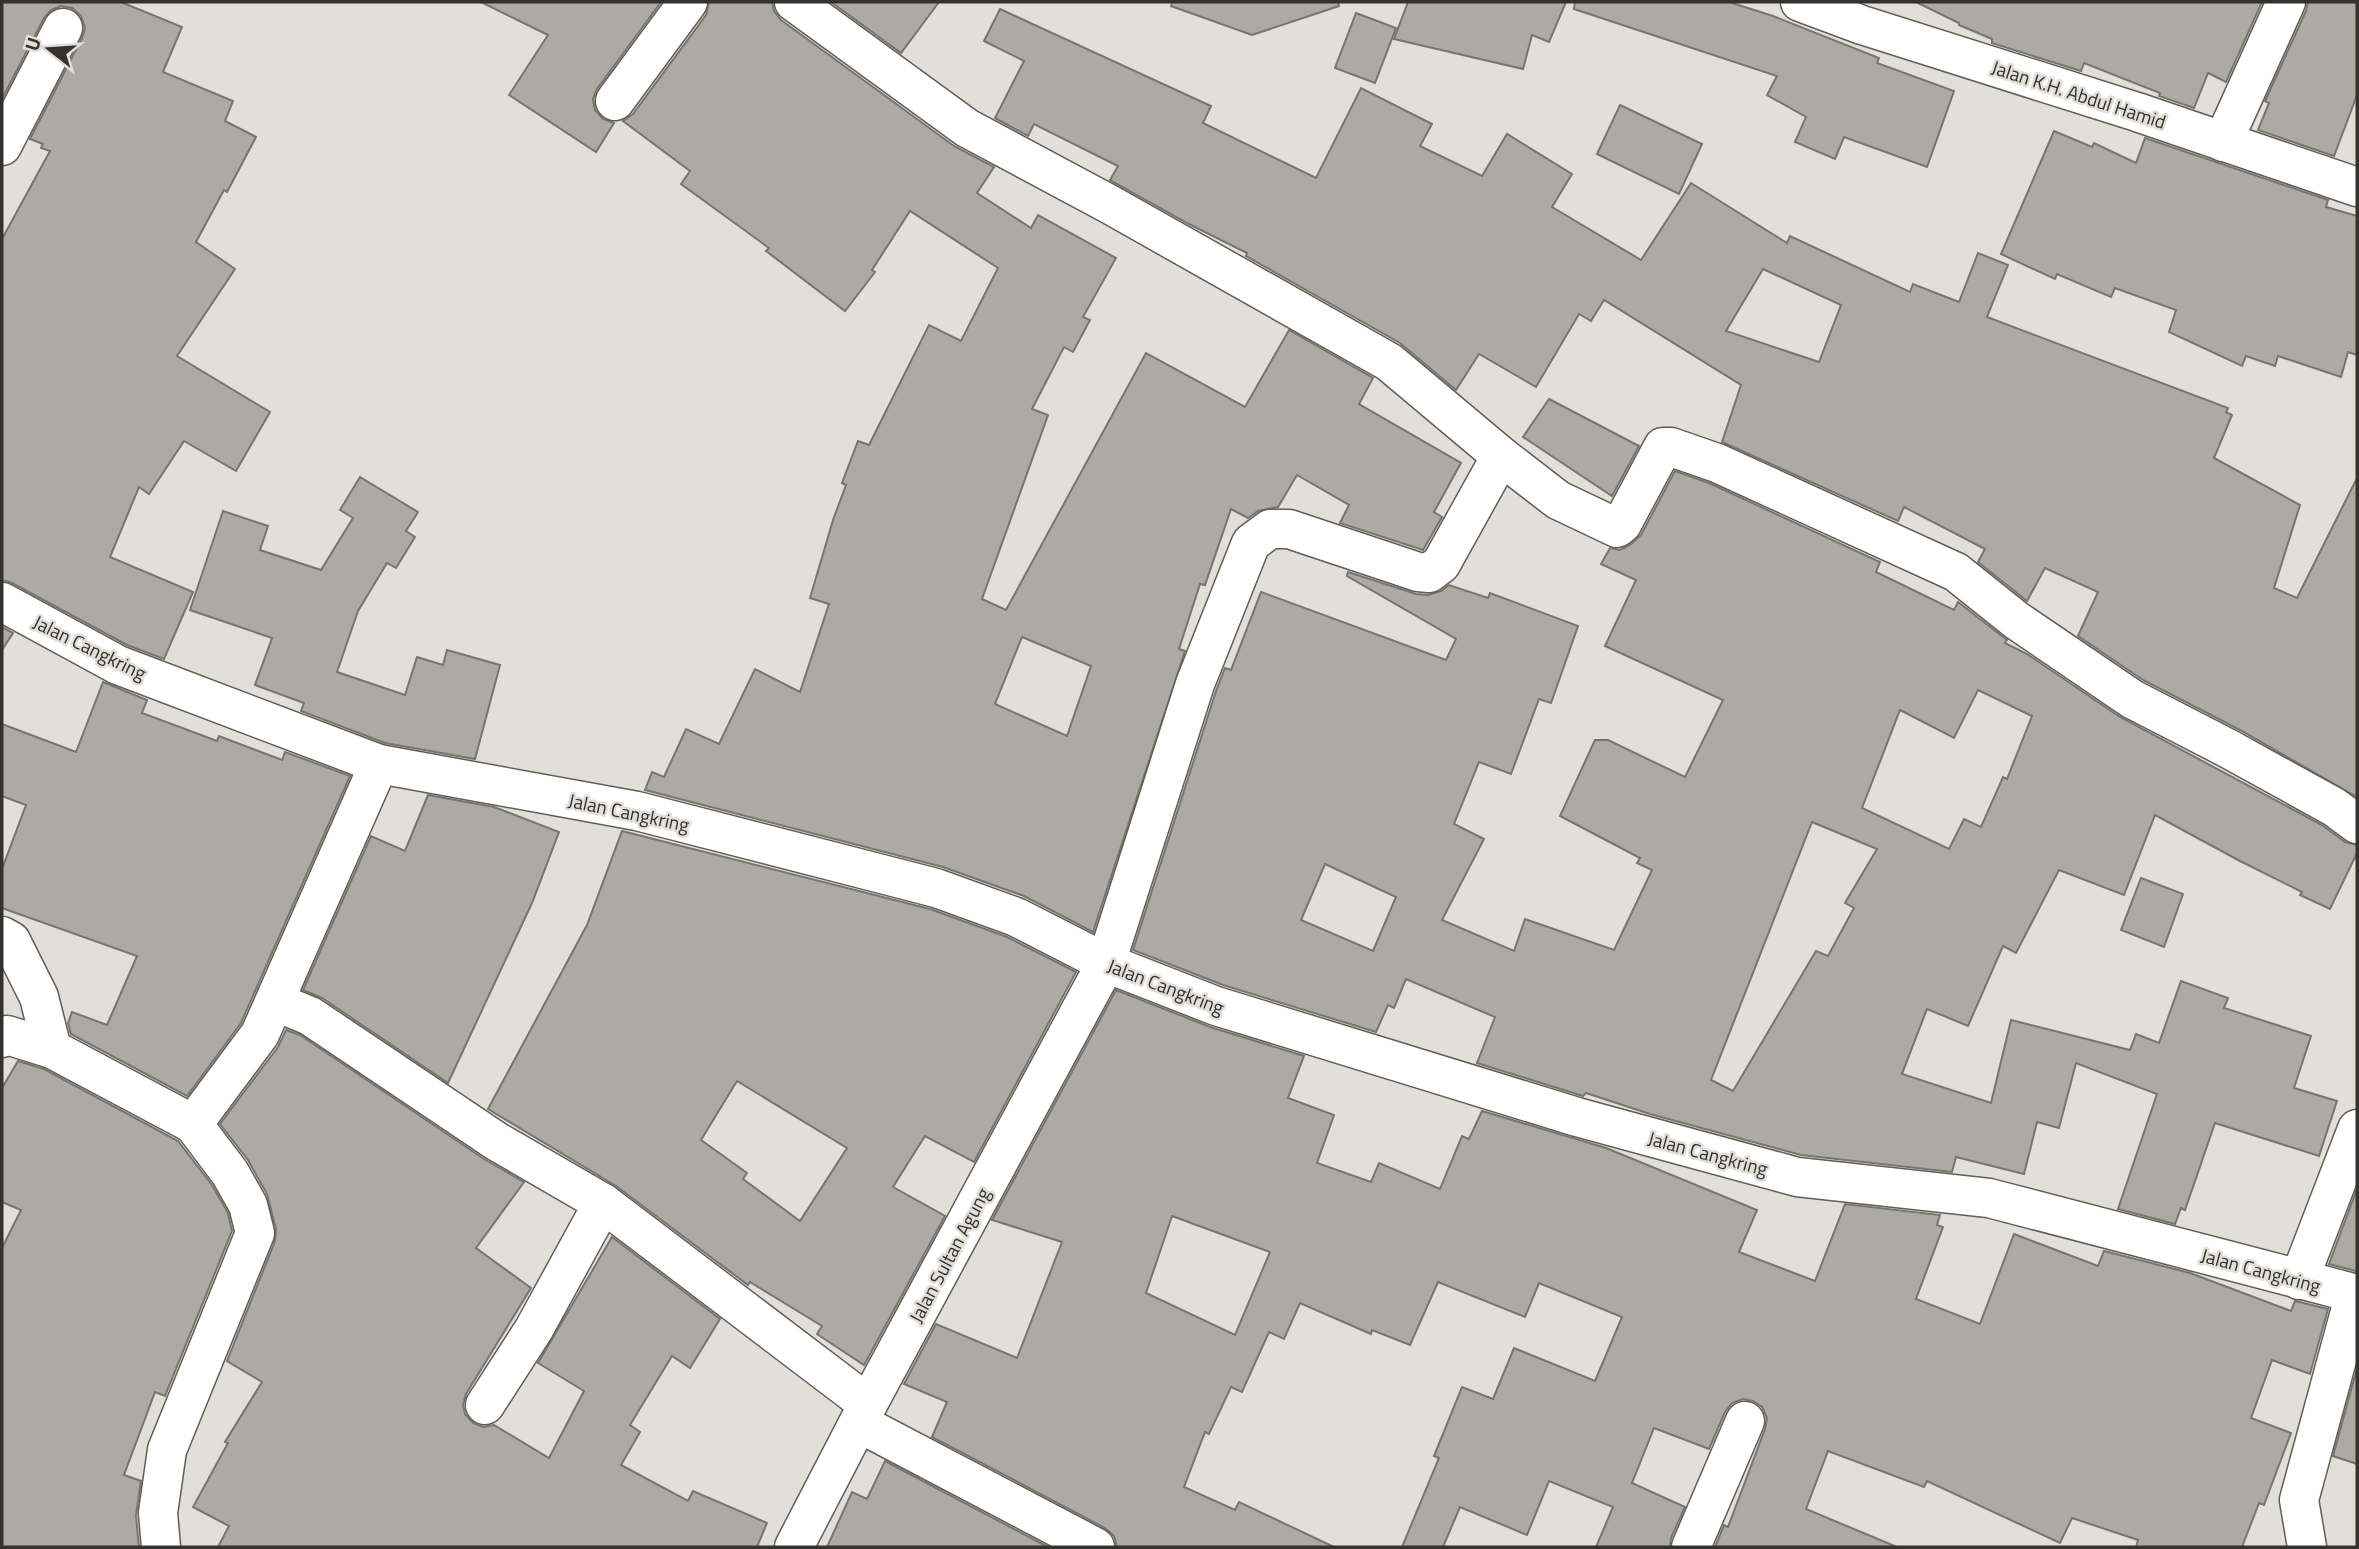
<svg xmlns="http://www.w3.org/2000/svg" width="2359" height="1549" font-family="'Titillium Web',sans-serif">
<style>
.building{fill:#acaaa2;stroke:#77756e;stroke-width:2;fill-rule:evenodd}
.lines{fill:none;stroke-linecap:round;stroke-linejoin:round}
.minor-casing{stroke:#605e57;stroke-width:41}
.tertiary-casing{stroke:#605e57;stroke-width:41}
.minor{stroke:#fff;stroke-width:38}
.tertiary{stroke:#fff;stroke-width:38}
.labels{text-anchor:middle;dominant-baseline:central;stroke-width:5;stroke-linejoin:round;paint-order:stroke}
.street-label{font-size:19px;fill:#33322f;stroke:#e2dfd8}
</style>
<rect width="100%" height="100%" fill="#e2dfd8"/>
<g class="building">
<polygon points="2,2 121,2 182,27 163,72 233,101 225,121 256,137 227,192 224,190 196,242 235,269 177,356 270,412 236,471 184,441 149,494 139,487 110,557 193,592 164,659 127,645 12,583 2,580 2,239 50,151 41,148 43,144 30,139 82,38 85,28 81,16 72,8 61,6 51,10 44,18 2,99"/>
<polygon points="481,2 661,2 597,89 593,99 595,110 603,119 614,123 596,152 509,95 548,35"/>
<path d="M709 2H772L774 11 781 20 954 146 994 167 977 193 1031 228 1038 215 1116 258 1083 317 1090 320 1073 352 1064 347 1032 409 1048 415 982 599 1006 610 1146 353 1245 407 1289 330 1373 378 1359 404 1461 463 1434 512 1442 517 1423 550 1340 523 1349 505 1297 475 1278 507 1258 511 1248 518 1231 509 1205 585 1200 584 1179 649 1185 651 1093 932 1024 896 943 867 645 790 652 772 664 777 686 729 719 744 755 669 800 692 829 604 810 598 833 520 846 485 842 483 858 441 869 445 929 325 961 341 998 268 910 211 872 270 875 272 845 311 766 251 769 248 681 184 690 171 623 121 633 114 706 15ZM1022 637 1091 666 1067 736 995 704Z"/>
<polygon points="831,2 939,2 901,53"/>
<polygon points="1172,2 1338,2 1339,6 1252,35 1171,6"/>
<polygon points="1408,2 1566,2 1549,42 1532,35 1523,69 1394,39"/>
<polygon points="1575,2 1729,2 1773,16 1879,58 1877,63 1954,91 1927,167 1844,137 1835,159 1795,142 1806,117 1767,95 1777,76 1574,9"/>
<polygon points="1916,2 2262,2 2226,82 2208,73 2194,108 2159,96 2160,93 2084,63 2081,71 1992,43 1992,39 1959,25 1959,23"/>
<polygon points="2308,2 2357,2 2357,95 2334,156 2258,130 2269,103 2265,101 2306,11"/>
<path d="M1000 9 1211 106 1203 123 1316 178 1361 88 1432 124 1420 146 1482 176 1507 134 1572 174 1552 207 1641 260 1691 183 1787 243 1790 236 1910 292 1913 284 1959 302 1978 253 2008 265 1987 317 2228 408 2226 412 2232 415 2214 458 2300 505 2274 588 2297 598 2357 478V797L2240 730 2143 680 2078 636 2098 592 2045 568 2027 601 1978 562 1985 549 1904 507 1898 521 1722 442 1741 385 1604 300 1591 321 1579 314 1536 387 1479 354 1456 390 1400 343 1246 256 1247 253 1189 224 1110 180 1118 166 1034 124 1028 136 995 118 1024 61 984 41ZM1763 269 1841 305 1819 362 1726 331Z"/>
<polygon points="1356,13 1396,28 1375,83 1335,68"/>
<polygon points="1620,105 1702,144 1679,194 1597,154"/>
<polygon points="2054,131 2092,147 2094,143 2136,163 2145,138 2328,200 2326,207 2357,216 2357,355 2348,352 2341,377 2278,356 2275,366 2246,356 2242,366 2169,332 2176,310 2115,288 2111,297 2057,274 2055,279 2001,254"/>
<polygon points="1549,399 1639,446 1612,496 1523,437"/>
<path d="M1675 471 1709 483 1880 562 1876 572 1954 610 1958 602 2007 640 2005 643 2027 654 2120 717 2322 825 2345 842 2357 845V853L2330 909 2300 895 2302 892 2240 861 2155 815 2124 895 2059 870 2016 953 2003 946 1968 1026 1927 1009 1902 1074 1991 1103 2011 1020 2130 1050 2136 1034 2159 1043 2181 981 2228 998 2224 1008 2311 1036 2294 1088 2337 1101 2319 1156 2215 1123 2185 1210 2181 1208 2175 1224 2118 1209 2157 1094 2076 1063 2059 1128 2037 1122 2024 1174 1956 1157 1952 1172 1801 1155 1650 1114 1586 1093 1583 1096 1477 1063 1495 1017 1406 979 1394 1008 1388 1005 1376 1032 1223 985 1133 950 1216 691 1225 668 1231 670 1261 592 1446 660 1456 639 1347 576 1348 572 1416 594 1428 595 1441 591 1449 585 1488 598 1490 593 1578 626 1551 703 1539 699 1511 774 1479 762 1454 824 1484 839 1442 920 1514 951 1525 919 1614 950 1652 870 1637 863 1640 858 1560 816 1595 740H1608L1685 777 1723 700 1605 646 1636 580 1601 564 1610 548 1620 550 1630 545 1641 535ZM1978 690 2032 716 2007 779 2003 777 1981 827 1964 819 1949 849 1862 808 1900 710 1954 738ZM1812 822 1877 849 1845 903 1854 908 1828 956 1816 951 1733 1091 1711 1080ZM1325 864 1396 897 1373 951 1301 920Z"/>
<polygon points="360,477 418,512 406,531 415,537 396,568 387,563 358,611 337,672 405,695 417,657 443,665 447,650 500,665 475,759 385,743 301,711 304,703 255,685 272,638 190,610 223,511 268,526 260,550 321,570 353,518 340,510"/>
<polygon points="2,627 13,633 2,650"/>
<polygon points="103,682 147,700 142,713 217,741 219,736 282,760 285,752 350,776 241,1023 187,1096 71,1034 68,1023 72,1012 107,1025 137,956 2,908 2,869 26,805 2,796 2,724 76,752"/>
<polygon points="428,795 494,807 559,832 532,903 448,1083 322,998 303,990 371,836 405,851"/>
<path d="M622 831 930 909 1007 937 1076 972 974 1162 925 1136 893 1187 945 1216 864 1365 817 1334 822 1326 750 1282 748 1285 616 1186 488 1109 587 925ZM737 1081 847 1148 800 1221 743 1179 747 1173 701 1140Z"/>
<polygon points="2141,878 2183,894 2164,947 2121,930"/>
<path d="M1116 990 1210 1027 1304 1056 1288 1098 1334 1115 1317 1163 1371 1182 1379 1163 1440 1189 1462 1136 1469 1139 1482 1111 1606 1148 1757 1210 1739 1252 1815 1281 1845 1204 1940 1215 1937 1225 1943 1227 1916 1299 1980 1324 2014 1234 2098 1266 2104 1251 2190 1273 2291 1311 2295 1301 2328 1309 2310 1374 2272 1360 2251 1418 2291 1433 2264 1505 2259 1503 2242 1547H2136L2138 1540 2072 1518 2060 1543 1927 1481 1924 1487 1828 1451 1806 1509 1897 1547H1715L1724 1525 1728 1527 1765 1429 1767 1418 1762 1407 1753 1401 1743 1399 1732 1403 1725 1412 1709 1449 1654 1428 1632 1483 1685 1507 1671 1538 1670 1547H1596L1613 1507 1549 1481 1527 1535 1460 1507 1443 1547H1402L1439 1458 1434 1456 1462 1387 1493 1399 1514 1348 1595 1381 1622 1317 1539 1283 1525 1317 1438 1282 1410 1345 1372 1330 1371 1334 1300 1303 1284 1339 1269 1332 1242 1392 1231 1387 1209 1434 1205 1432 1184 1487 1235 1510 1239 1502 1334 1547H1117L1114 1536 1105 1528 932 1437 947 1402 904 1384 936 1324 1017 1358 1062 1242 992 1220ZM1172 1216 1270 1252 1235 1335 1146 1293Z"/>
<polygon points="286,1030 300,1035 484,1159 524,1182 476,1248 531,1288 466,1394 463,1405 465,1414 473,1423 483,1427 494,1425 549,1458 584,1391 538,1363 612,1237 720,1319 690,1368 672,1356 630,1425 640,1432 621,1465 688,1501 693,1491 767,1523 757,1547 218,1547 229,1526 193,1507 228,1443 225,1442 262,1382 227,1361 275,1241 276,1229 267,1194 248,1160 220,1124 278,1047"/>
<polygon points="18,1061 44,1069 178,1141 212,1185 228,1213 232,1231 165,1396 155,1392 124,1475 141,1481 136,1515 139,1547 2,1547 2,1248 21,1210 2,1202 2,1088"/>
<polygon points="2357,1189 2357,1267 2356,1271 2329,1264"/>
<polygon points="2357,1368 2357,1464 2333,1456"/>
<polygon points="885,1461 1048,1547 827,1547 852,1492 867,1499"/>
</g>
<g class="lines">
<g class="minor-casing">
<g id="minor">
<polyline points="794,2 967,128 1109,204 1389,362 1501,456 1441,564 1429,573 1418,572 1289,529 1270,529 1251,543 1195,684 1106,963 868,1404 794,1547"/>
<polyline points="615,101 688,2"/>
<polyline points="2223,142 2286,2"/>
<polyline points="2,146 63,28"/>
<polyline points="1501,456 1558,500 1617,528 1622,524 1663,447 1671,447 1717,463 1956,572 2016,620 2132,699 2229,749 2334,807 2357,824"/>
<polyline points="2,936 11,941 39,997 52,1049"/>
<polyline points="276,1002 310,1016 496,1141 603,1203 868,1404"/>
<polyline points="2,1038 7,1035 52,1049 193,1124 230,1173 248,1205 255,1233 167,1450 158,1513 161,1547"/>
<polyline points="193,1124 260,1034 379,764"/>
<polyline points="2299,1280 2357,1129"/>
<polyline points="485,1405 534,1329 603,1203"/>
<polyline points="859,1423 1095,1547"/>
<polyline points="1691,1547 1745,1421"/>
<polyline points="2307,1547 2299,1500 2355,1293"/>
</g>
</g>
<g class="tertiary-casing">
<g id="tertiary">
<polyline points="1800,2 1862,25 2137,112 2357,187"/>
<polyline points="2,602 118,665 379,764 637,811 936,888 1016,917 1106,963 1216,1006 1577,1117 1797,1177 1989,1198 2357,1294"/>
</g>
</g>
<use href="#minor" class="minor"/>
<use href="#tertiary" class="tertiary"/>
</g>
<g class="labels">
<g class="street-label">
<text transform="translate(2079 94) rotate(18)">Jalan K.H. Abdul Hamid</text>
<text transform="translate(90 647) rotate(26)">Jalan Cangkring</text>
<text transform="translate(629 812) rotate(12)">Jalan Cangkring</text>
<text transform="translate(1166 986) rotate(21)">Jalan Cangkring</text>
<text transform="translate(1708 1153) rotate(15)">Jalan Cangkring</text>
<text transform="translate(949 1255) rotate(-62)">Jalan Sultan Agung</text>
<text transform="translate(2261 1270) rotate(15)">Jalan Cangkring</text>
</g>
</g>
<rect width="2359" height="1549" fill="none" stroke="#33322f" stroke-width="7"/>
<g transform="translate(49 49) rotate(287)" stroke="#e2dfd8" stroke-width="5" paint-order="stroke">
<path d="M0-5L12 26L0 18L-12 26Z" fill="#33322f"/>
<text y="-10" font-size="19" font-weight="bold" text-anchor="middle" fill="#33322f">U</text>
</g>
</svg>
